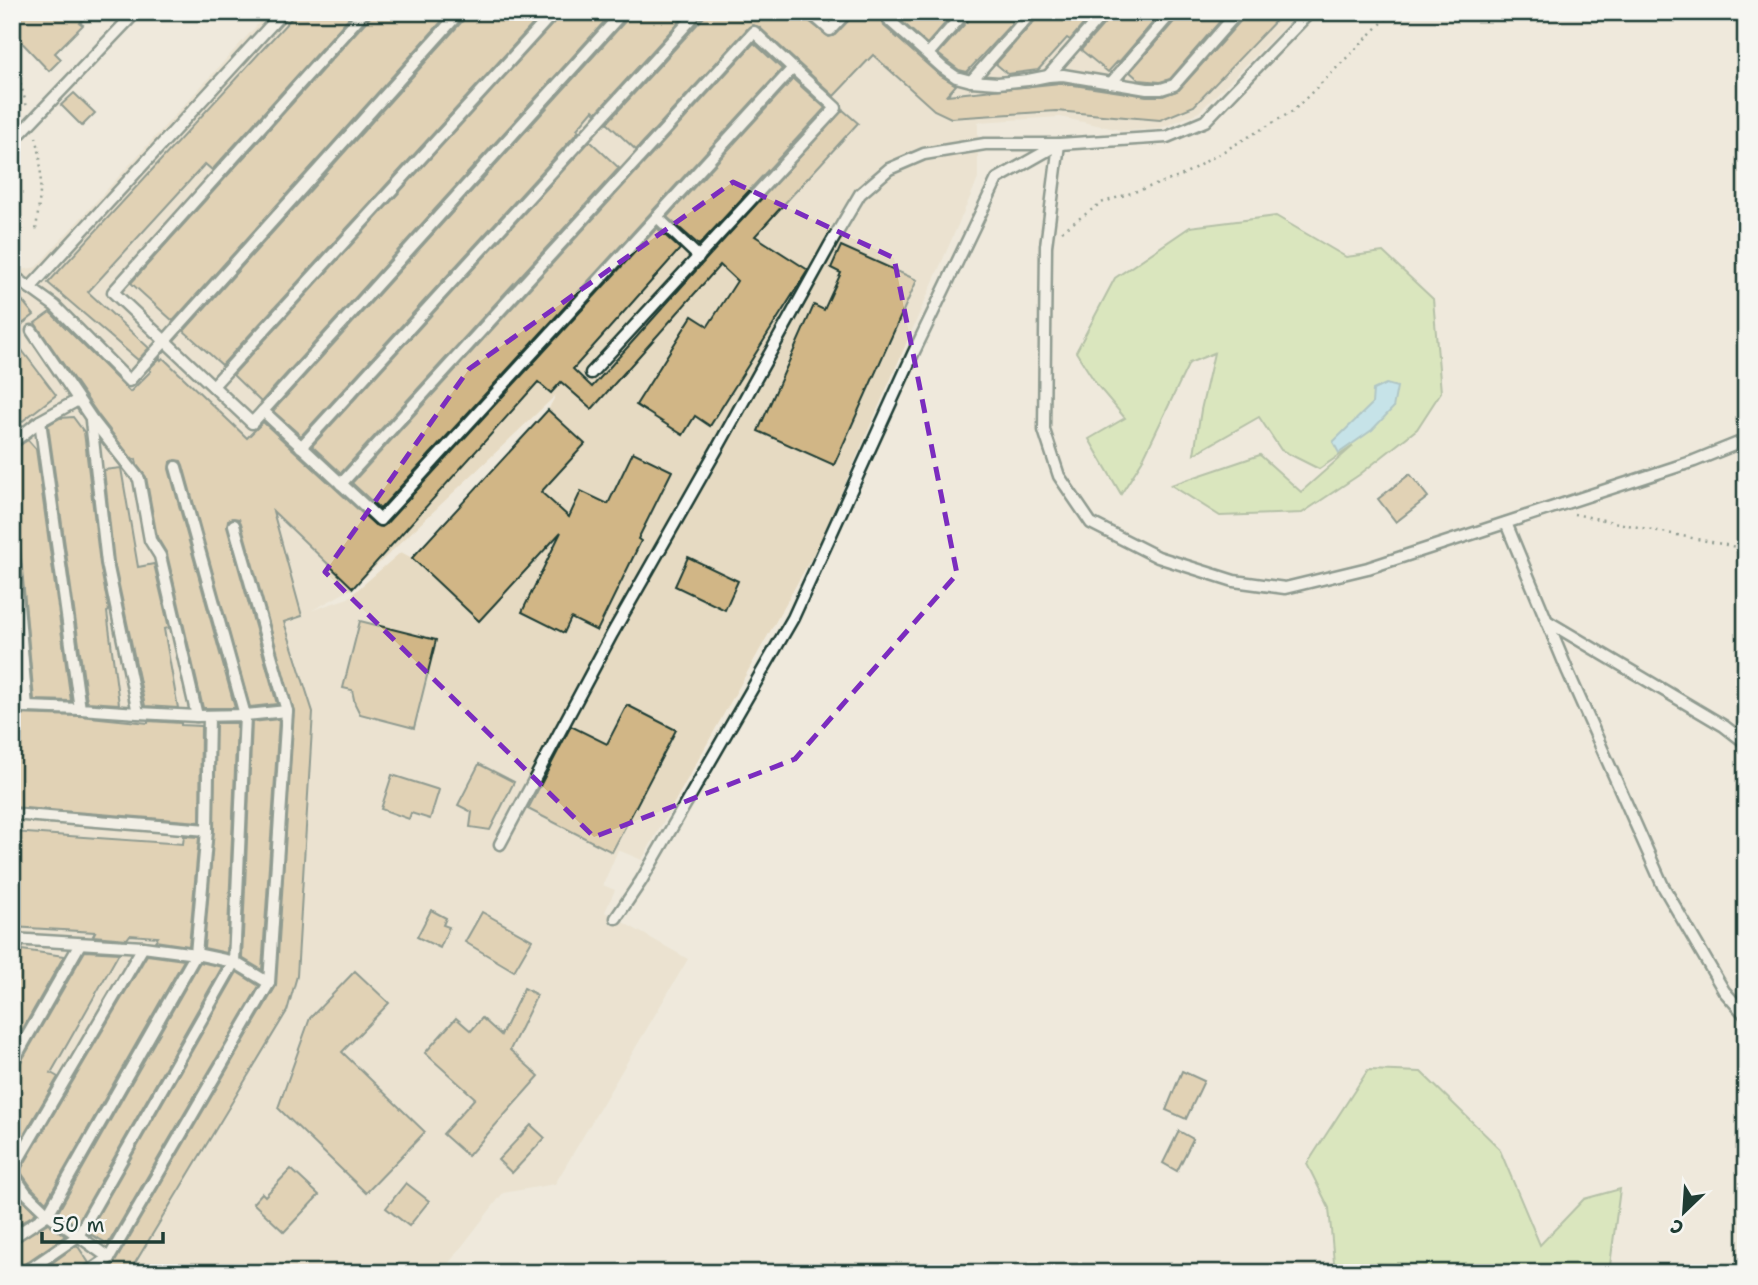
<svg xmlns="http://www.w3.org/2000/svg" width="1758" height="1285" font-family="'Shantell Sans',sans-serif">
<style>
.built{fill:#e6dac2;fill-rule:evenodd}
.green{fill:#c2e29a;stroke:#709067;stroke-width:2}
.water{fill:#95dcf6;stroke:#669ca8;stroke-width:2}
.building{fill:#d1b686;stroke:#1f3d34;stroke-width:2}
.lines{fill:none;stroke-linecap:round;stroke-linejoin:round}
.service-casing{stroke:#1f3d34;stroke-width:15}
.path{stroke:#1f3d34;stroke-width:2.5;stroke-dasharray:2 5;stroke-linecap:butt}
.service{stroke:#f6f6f2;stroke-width:10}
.marked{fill:none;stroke:#7b2cbf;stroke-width:5;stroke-dasharray:14 9;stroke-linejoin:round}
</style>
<rect width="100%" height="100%" fill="#efe9dc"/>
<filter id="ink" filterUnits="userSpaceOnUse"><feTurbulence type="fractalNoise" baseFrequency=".0143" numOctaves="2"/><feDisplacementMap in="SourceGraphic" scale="14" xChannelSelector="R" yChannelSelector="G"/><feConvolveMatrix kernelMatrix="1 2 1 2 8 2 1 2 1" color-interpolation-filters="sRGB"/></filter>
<g filter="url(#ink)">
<path class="built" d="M269 12H1299L1199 112 1159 129 1124 131 1060 117 978 122V179L818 546 642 860 618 850 603 885 615 890 605 912 688 959 555 1184 503 1193 446 1267 452 1273H12V272L36 267ZM556 395 548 410 412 558 401 552 348 598 313 610 353 588Z"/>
<g class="green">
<polygon points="1276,216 1346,257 1383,252 1433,299 1441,392 1417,429 1359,475 1302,513 1220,516 1171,485 1260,455 1301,492 1353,446 1319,469 1281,450 1259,417 1194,454 1201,410 1214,353 1189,363 1142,461 1121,494 1089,439 1125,418 1097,385 1076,352 1115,278 1190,227"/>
<polygon points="1368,1070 1421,1072 1499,1148 1540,1245 1584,1199 1620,1189 1609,1273 1335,1273 1329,1208 1307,1164"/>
</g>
<polygon class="water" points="1386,384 1397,387 1393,408 1372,430 1339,453 1333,442 1372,404 1373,390"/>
<g class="building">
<polygon points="12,12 90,12 80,23 83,25 55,53 61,59 49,71 12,32"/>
<polygon points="297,12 354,12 212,170 205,164 88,292 149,348 138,360 48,283"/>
<polygon points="371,12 450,12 173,321 131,283 370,17"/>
<polygon points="467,12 544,12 222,365 184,331 466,17"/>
<polygon points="561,12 613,12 261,402 233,375 559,17"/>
<polygon points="630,12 688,12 596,113 593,110 577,129 579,131 301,436 273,411 629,17"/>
<polygon points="705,12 803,12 805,18 829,37 835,35 852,17 854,12 886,12 882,19 884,26 938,74 956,85 947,95 1060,83 1147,96 1163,96 1179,90 1244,17 1245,12 1284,12 1194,106 1160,120 1056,111 951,118 934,110 873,55 834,96 759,27 752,25 749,27 636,150 607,123 704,17"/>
<polygon points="903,12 955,12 927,44 899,19"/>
<polygon points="972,12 1022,12 967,72 959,70 938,54 971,17"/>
<polygon points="1039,12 1094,12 1070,40 1067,38 1038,70 1008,74 996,64 1038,17"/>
<polygon points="1111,12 1162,12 1119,62 1118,61 1108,72 1081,50 1110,17"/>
<polygon points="1179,12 1228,12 1170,79 1160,82 1139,80 1130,72 1178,17"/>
<polygon points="754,43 782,69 380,509 352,483"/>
<polygon points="793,79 825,108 699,245 667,217"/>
<polygon points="74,93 95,113 82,126 61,105"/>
<polygon points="843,110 858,123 755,236 808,270 710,426 695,416 683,435 636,405 692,316 708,326 737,281 720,265 592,409 561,382 551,393 538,382 353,588 273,511 302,616 284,622 313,712 297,976 287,1011 129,1273 107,1273 115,1262 276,986 294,711 241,523 239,519 233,518 228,520 227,527 277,704 250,707 183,465 181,461 175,460 170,462 169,469 235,708 203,708 167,554 157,537 146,477 137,465 136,459 133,460 99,416 35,323 50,312 130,392 151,371 149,369 160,358 161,360 163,358 247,438 263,422 375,525 382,527 385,525 657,228 680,249 573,369 592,387 709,256"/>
<polygon points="590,141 619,168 341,473 312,446"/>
<polygon points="841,246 917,280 834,465 758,431 814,305 824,310 841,273 831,268"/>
<polygon points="12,288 34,315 12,332"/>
<polygon points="12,337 56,395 15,427 17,430 12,433"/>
<polygon points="548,410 585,444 541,492 569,517 581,491 608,504 633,452 672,471 638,539 641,541 597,631 571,618 564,633 522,612 561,532 479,621 412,558"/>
<polygon points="73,417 84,432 100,564 109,611 107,612 119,704 87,702 48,425 60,418"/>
<polygon points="28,440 36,449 71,701 34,700 20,546 16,540 12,517 12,450"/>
<polygon points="121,468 138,567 154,564 169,628 164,629 178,708 145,706 114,562 104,470"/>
<polygon points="1410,474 1428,497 1396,522 1378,499"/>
<polygon points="688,557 738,581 725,610 675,586"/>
<polygon points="360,621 436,640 414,728 360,714 355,704 352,690 343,688"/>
<polygon points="12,663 16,664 19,700 12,700"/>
<polygon points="627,705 676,730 612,852 528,809 571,726 607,744"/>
<polygon points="12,714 80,716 148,723 148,721 181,723 181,725 201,726 200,822 12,807"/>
<polygon points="279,719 262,970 242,958 252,722"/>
<polygon points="216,723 237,723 227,953 204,948 214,830"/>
<polygon points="479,764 514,782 490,830 470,827 472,812 458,805"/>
<polygon points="392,775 439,790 430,819 411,813 409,819 381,809"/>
<polygon points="12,832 183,844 184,836 199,837 189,946 155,941 158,937 130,935 127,939 93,936 95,932 12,927"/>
<polygon points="431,910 446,918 443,925 449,927 440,948 417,937"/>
<polygon points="482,912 532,940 514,971 465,942"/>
<polygon points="22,950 64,956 12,1048 12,966"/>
<polygon points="85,951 119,953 51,1073 58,1077 12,1155 12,1070 18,1067"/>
<polygon points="147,955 184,960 46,1202 32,1188 20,1171"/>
<polygon points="200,962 222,967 76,1225 58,1212"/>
<polygon points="355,971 389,1003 342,1052 425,1132 366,1193 278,1108 310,1018"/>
<polygon points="237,972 259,986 108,1244 88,1233"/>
<polygon points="524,988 537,995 510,1050 539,1076 468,1156 443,1134 475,1098 425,1053 456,1018 471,1031 482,1018 501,1035"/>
<polygon points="1182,1071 1204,1081 1186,1119 1166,1110"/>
<polygon points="531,1125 545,1138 512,1173 498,1160"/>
<polygon points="1179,1131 1193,1139 1177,1171 1163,1163"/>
<polygon points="291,1169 319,1195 284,1232 253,1203 262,1193 265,1196"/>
<polygon points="406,1183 429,1201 409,1226 386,1208"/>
<polygon points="12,1186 21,1198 36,1213 12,1229"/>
<polygon points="48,1223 65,1236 20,1267 17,1273 12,1273 12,1245"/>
<polygon points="77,1245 89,1263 82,1267 80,1273 38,1273"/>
</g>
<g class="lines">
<g class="service-casing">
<g id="service">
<polyline points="364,12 113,292 252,423 263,411 380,520 793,68"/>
<polyline points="810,12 830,30 847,12"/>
<polyline points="896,12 889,20 943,68 956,77 971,81 998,83 1028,80 1048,76 1063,75 1147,89 1161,89 1174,85 1238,12"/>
<polyline points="928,54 965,12"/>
<polyline points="1048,76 1104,12"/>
<polyline points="971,81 1032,12"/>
<polyline points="1111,83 1172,12"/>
<polyline points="12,142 136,12"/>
<polyline points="657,217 699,257"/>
<polyline points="12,275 55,306 129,381 460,12"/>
<polyline points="30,288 283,12"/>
<polyline points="213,386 554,12"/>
<polyline points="78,400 40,421 80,709 138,713"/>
<polyline points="263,411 623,12"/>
<polyline points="91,421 107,563 138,713 197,716"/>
<polyline points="12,443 40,421"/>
<polyline points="301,447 698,12"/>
<polyline points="176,467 245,715 287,711"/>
<polyline points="341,484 754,32 836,108 591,373"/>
<polyline points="1506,523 1568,672 1663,886 1724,991 1746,1016"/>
<polyline points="13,547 27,707 80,709"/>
<polyline points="1547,621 1724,726 1746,743"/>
<polyline points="12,707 27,707"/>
<polyline points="12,814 207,830"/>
<polyline points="500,844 612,634 717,449 831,243 860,194 889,169 924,154 985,144 1059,144 1167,137 1205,121 1310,12"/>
<polyline points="616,918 641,881 793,618 913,354 997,179 1059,144 1046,246 1044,430 1059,476 1091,523 1158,557 1234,581 1285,588 1368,568 1694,461 1746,440"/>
<polyline points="12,939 143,947 196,954 234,962 269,983"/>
<polyline points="12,954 20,939"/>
<polyline points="12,1063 80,944"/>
<polyline points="12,1170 143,947"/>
<polyline points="12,1173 26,1193 48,1214 109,1258"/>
<polyline points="12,1238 48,1214 196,954 207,830 209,716"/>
<polyline points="24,1273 78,1236 234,962 245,715 197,716 160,556 150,540 139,479 91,418 32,331"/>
<polyline points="87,1273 109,1258 269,983 287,711 234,525"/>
</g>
</g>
<g class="path">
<polyline points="12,64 18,74 27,107"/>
<path d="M36 137C45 167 39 201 36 231"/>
<polyline points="1062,231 1101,203 1179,177 1293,111 1393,12"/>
<polyline points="1574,514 1746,549"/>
</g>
<use href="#service" class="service"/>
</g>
</g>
<path d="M0 0H1758V1285H0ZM733 182 894 258 957 574 795 759 594 837 325 572 469 369Z" fill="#efe9dc" fill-opacity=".55" fill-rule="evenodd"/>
<path class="marked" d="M733 182 894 258 957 574 795 759 594 837 325 572 469 369Z"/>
<rect width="1758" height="1285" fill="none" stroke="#f6f6f2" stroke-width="42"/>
<rect x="21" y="21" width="1716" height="1243" fill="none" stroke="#1f3d34" stroke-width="2.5" filter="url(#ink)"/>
<g transform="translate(1684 1212) rotate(205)" stroke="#f6f6f2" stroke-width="5" paint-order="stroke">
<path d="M0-5L12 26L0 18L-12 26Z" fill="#1f3d34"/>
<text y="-10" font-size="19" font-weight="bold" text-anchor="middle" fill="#1f3d34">С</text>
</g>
<path d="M42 1232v10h121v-10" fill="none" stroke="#1f3d34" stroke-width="3.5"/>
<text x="52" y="1232" font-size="21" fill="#1f3d34" stroke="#f6f6f2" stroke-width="5" paint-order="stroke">50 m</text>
</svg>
